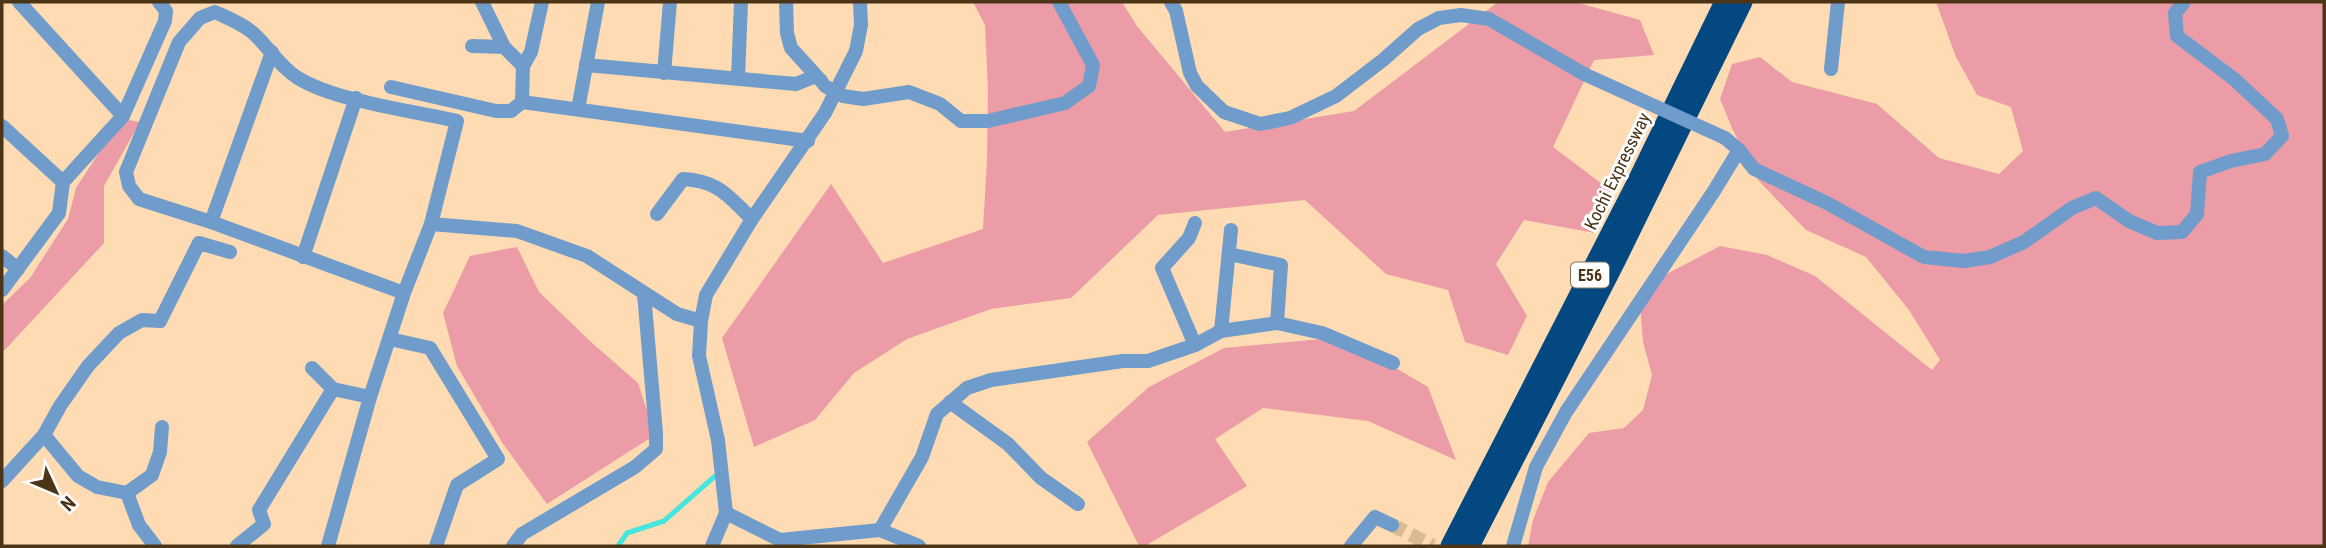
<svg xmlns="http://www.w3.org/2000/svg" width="2326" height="548" font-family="'Roboto Condensed',sans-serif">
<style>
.green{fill:#eb9ca6}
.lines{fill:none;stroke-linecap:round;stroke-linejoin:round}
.stream{stroke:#46e5de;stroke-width:5}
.street-tunnel{stroke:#daba93;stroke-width:14;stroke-dasharray:14 7;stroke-linecap:butt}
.street{stroke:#709ccb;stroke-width:14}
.highway{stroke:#034881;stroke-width:21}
.street-bridge{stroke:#709ccb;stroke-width:14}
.labels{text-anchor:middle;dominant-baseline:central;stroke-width:6;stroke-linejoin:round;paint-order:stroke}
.shield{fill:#fff;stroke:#82725d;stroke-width:2}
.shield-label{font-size:16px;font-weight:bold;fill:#4c3517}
.street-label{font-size:18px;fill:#4c3517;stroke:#fff}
</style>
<rect width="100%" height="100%" fill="#fedbb2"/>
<g class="green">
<polygon points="973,2 1122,2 1137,26 1225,132 1354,111 1498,2 1575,2 1640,20 1654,55 1594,60 1553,147 1610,190 1595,233 1524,220 1496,264 1527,316 1508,355 1465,342 1448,290 1386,274 1305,200 1158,215 1071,298 991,309 907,339 854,373 815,420 754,447 722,338 831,184 883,263 983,229 987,161 988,91 985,25"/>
<polygon points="1936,2 2324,2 2324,546 1528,546 1533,520 1548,482 1589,433 1624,428 1643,410 1652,375 1643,342 1640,304 1663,276 1720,246 1767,255 1815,276 1932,370 1940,360 1909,310 1866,257 1806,230 1758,180 1732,128 1720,99 1732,64 1760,57 1792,82 1877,104 1939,158 1999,174 2023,151 2011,107 1977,95 1956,57"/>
<polygon points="121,119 140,122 104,186 104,243 2,353 2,305 30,278 68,219 76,188"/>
<polygon points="517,247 539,292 591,342 638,383 655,435 547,504 503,444 457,366 443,313 470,256"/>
<polygon points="1343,337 1428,387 1456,460 1368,421 1263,408 1215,439 1247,486 1145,546 1139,546 1087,442 1149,387 1224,348"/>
</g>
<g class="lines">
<polyline class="stream" points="618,546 627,533 664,521 714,477"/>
<polyline class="street-tunnel" points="1392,525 1433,546"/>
<g class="street">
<polyline points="19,2 123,116"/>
<polyline points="482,2 504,47 523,66 522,102 808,141"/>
<polyline points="786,2 787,33 791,48 822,82"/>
<polyline points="1171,2 1176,11 1190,73 1197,86 1224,112 1260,124 1290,118 1336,96 1383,60 1418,29 1439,18 1461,15 1489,19 1584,74"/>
<polyline points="472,46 504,47"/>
<polyline points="586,65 796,84 816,76"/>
<polyline points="523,66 531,52 542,2"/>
<polyline points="1831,69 1838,2"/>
<polyline points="664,73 670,2"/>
<polyline points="738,78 741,2"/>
<polyline points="391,87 496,111 511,111 522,102"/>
<polyline points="843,96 863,99 909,92 940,104 961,121 988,121 1065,103 1089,86 1093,65 1059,2"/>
<polyline points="578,109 598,2"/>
<polyline points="2,126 63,182"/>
<polyline points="1725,138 1739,150 1754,169 1827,203 1924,257 1964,261 1990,257 2024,242 2072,208 2096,198 2129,221 2157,233 2182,232 2197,214 2200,172 2231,161 2265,154 2282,136 2277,119 2234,79 2177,36 2175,13 2184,2"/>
<path d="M657 214 683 179C719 181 728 196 752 219"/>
<polyline points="211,222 272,52"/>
<polyline points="1195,223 1189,238 1162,268 1195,345"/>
<polyline points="431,224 517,231 587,256 677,314 701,321"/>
<polyline points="1229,254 1281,265 1277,323"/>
<polyline points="2,256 18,269"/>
<polyline points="303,257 356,98"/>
<polyline points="2,290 59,213 63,182 123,116 165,21 166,11 159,2"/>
<polyline points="1221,331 1231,230"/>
<polyline points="390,339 430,348 498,459 457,485 436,546"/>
<polyline points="312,368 333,389"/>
<polyline points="950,402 1008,444 1041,478 1078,504"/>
<polyline points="44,435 78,476 97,487 127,493 152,475 160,452 162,427"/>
<polyline points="2,481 44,435 60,406 88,366 119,333 142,320 160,321 199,243 230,252"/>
<polyline points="127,493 139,525 155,546"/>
<polyline points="726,513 780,540 880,530 922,457 937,414 967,388 991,380 1123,361 1148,361 1195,345 1221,331 1277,323 1322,333 1393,363"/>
<polyline points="880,530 919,546"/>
<polyline points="237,546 264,524 259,510 333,389 370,397"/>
<path d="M328 546 370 397 404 293 431 224 457 121C413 111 335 101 298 78 280 67 268 46 252 32 241 23 228 18 215 12L200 18 179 42 126 172 129 186 139 199 211 222 404 293"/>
<polyline points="513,546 522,534 635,467 656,449 656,433 644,294"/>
<polyline points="712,546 726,513 718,440 699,356 701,321 706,295 752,219 825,113 856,51 861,25 860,2"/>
<polyline points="1351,546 1375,517 1392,525"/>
<polyline points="1513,546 1536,467 1566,412 1714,191 1739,150"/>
</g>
<g class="highway">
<polyline points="1451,546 1635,187 1725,2"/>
<polyline points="1469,546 1615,261 1742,2"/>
</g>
<g class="street-bridge">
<polyline points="1584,74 1725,138"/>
<polyline points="825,86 843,96"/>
</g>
</g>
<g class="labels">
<rect class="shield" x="1571" y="262.5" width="38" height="25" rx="5"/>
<g class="shield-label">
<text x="1590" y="275">E56</text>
</g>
<g class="street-label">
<text transform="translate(1617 171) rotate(-64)">Kochi Expressway</text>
</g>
</g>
<rect width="2326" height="548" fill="none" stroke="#4c3517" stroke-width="7"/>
<g transform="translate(56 492) rotate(134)" stroke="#ffffff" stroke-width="5" paint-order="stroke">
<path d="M0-5L12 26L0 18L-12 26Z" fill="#4c3517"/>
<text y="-10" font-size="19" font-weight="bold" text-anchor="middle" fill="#4c3517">N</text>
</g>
</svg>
